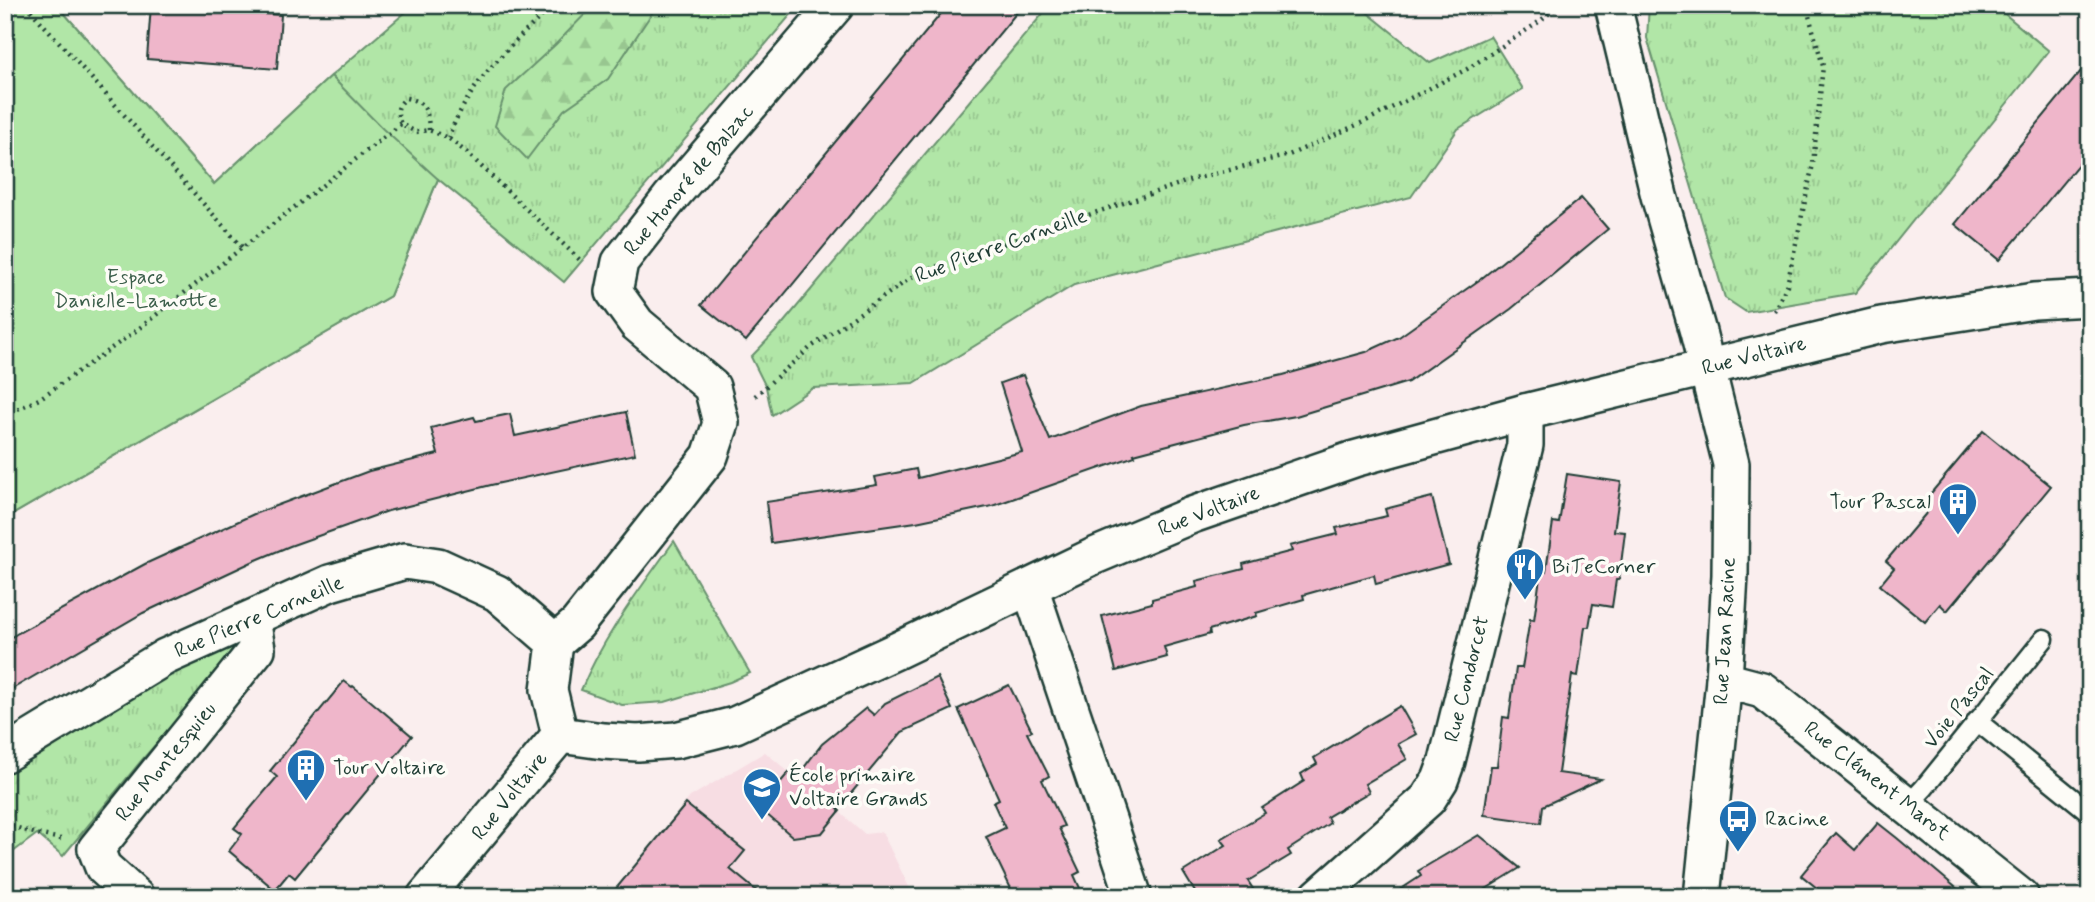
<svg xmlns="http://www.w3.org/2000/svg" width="2095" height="902" font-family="Mynerve,sans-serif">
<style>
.built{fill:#f7dde3}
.grass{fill:url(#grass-tufts);stroke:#68926e;stroke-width:2}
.forest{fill:url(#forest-firs);stroke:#68926e;stroke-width:2}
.green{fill:#b1e6a7;stroke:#68926e;stroke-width:2}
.building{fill:#efb6ca;stroke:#1f3d34;stroke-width:2}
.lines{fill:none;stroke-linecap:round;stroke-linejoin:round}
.service-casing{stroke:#1f3d34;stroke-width:23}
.minor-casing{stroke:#1f3d34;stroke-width:40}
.path{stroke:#1f3d34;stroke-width:4.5;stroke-dasharray:2 5;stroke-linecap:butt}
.service{stroke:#fdfcf7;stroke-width:18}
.minor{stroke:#fdfcf7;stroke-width:35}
.labels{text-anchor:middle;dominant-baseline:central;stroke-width:7;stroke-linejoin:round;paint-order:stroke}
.street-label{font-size:21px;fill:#1f3d34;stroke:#fdfcf7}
.park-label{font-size:21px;fill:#3c5f4b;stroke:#fdfcf7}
.poi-label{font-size:21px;fill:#1f3d34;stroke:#fdfcf7;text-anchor:start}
</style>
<defs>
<pattern id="grass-tufts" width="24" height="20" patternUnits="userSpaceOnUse" patternTransform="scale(1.75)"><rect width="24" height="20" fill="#b1e6a7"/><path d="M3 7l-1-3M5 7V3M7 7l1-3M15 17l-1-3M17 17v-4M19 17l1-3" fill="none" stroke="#98c690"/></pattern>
<pattern id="forest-firs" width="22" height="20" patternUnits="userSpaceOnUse" patternTransform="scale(1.75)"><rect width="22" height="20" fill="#b1e6a7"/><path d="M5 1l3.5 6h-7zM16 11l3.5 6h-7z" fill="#98c690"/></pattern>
</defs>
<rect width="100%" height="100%" fill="#faeeee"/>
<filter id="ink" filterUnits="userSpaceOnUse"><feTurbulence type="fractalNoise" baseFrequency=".0143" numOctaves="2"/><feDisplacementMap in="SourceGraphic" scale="14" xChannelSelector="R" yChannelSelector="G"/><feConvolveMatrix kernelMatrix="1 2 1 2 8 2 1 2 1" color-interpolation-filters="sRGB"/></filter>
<g filter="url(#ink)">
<polygon class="built" points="765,752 796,778 798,776 865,834 882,832 914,897 609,897 690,797"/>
<g class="grass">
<polygon points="5,5 57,5 214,184 331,76 414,5 799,5 564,282 438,179 390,296 5,519"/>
<polygon points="1050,5 1358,5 1430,63 1490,36 1523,89 1458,129 1411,197 1074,285 914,383 813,388 772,415 766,387 751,357 779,328"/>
<polygon points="1649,5 1994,5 2049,51 1855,293 1746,312 1725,298 1647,38"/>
<path d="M674 541 750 673 730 682 665 702 622 705 581 690C604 635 640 589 674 541Z"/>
<polygon points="224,644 238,651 142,760 63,856 37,834 5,858 5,775 34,754"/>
</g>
<polygon class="forest" points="594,5 659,5 652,13 608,79 564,110 527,159 495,126 506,90 556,44"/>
<polygon class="green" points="5,5 57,5 214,184 331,76 383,129 438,179 390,296 5,519"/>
<g class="building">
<polygon points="151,5 261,5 260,13 281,15 277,69 147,59"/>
<polygon points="948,5 1023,5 746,341 701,305"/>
<polygon points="2090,60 2090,150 1999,260 1955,224"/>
<polygon points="1581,198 1608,229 1511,309 1408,382 1296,416 1244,425 1134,454 1135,456 992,506 916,522 771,543 766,502 877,485 875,477 916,469 918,478 1022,452 1000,383 1023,375 1050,440 1141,406 1283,375 1366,352 1399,337 1482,278"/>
<polygon points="626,412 635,454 491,485 388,511 290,546 254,561 143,613 5,693 5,641 18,633 145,564 254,514 369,471 438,454 431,428 474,417 476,421 510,414 515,436"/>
<polygon points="1983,431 2051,486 1947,611 1940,604 1925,622 1880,585 1894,568 1886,561 1928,511 1921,505"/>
<polygon points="1567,474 1621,482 1614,531 1625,532 1619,580 1616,580 1612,607 1593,604 1589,627 1585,627 1578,676 1572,675 1558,773 1601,779 1543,806 1541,823 1484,815 1491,766 1497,766 1503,717 1509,718 1516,668 1522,668 1530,619 1534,620 1541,570 1546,571 1553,522 1559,523"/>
<polygon points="1432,497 1449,564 1376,584 1374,575 1303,595 1304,599 1256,613 1257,616 1209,630 1210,634 1164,647 1167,657 1116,671 1102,616 1152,603 1152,599 1197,587 1196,581 1244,569 1243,564 1292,551 1290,546 1338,534 1336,528 1387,516 1385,509"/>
<polygon points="937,677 952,709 902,732 838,809 840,811 822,833 793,837 759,808 789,772 796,778 822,744 866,708 874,715 885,703"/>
<polygon points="344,681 352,687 353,686 412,736 295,878 289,873 275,890 229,851 242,834 234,828 277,777 270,771"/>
<polygon points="1009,685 1032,731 1027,733 1049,776 1042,780 1064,826 1059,828 1080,872 1074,875 1084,897 1015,897 986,837 1005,828 993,802 999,799 958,709"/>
<polygon points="1400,706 1416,734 1398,744 1407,759 1365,784 1369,792 1327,817 1330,823 1288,850 1291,855 1248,881 1258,897 1198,897 1183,872 1226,845 1221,839 1265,813 1262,808 1304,781 1301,774 1317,764 1314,758"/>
<polygon points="686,804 745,851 730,869 764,897 609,897"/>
<polygon points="1878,823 1897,838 1967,897 1828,897 1801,875 1836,833 1855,850"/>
<polygon points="1479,835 1520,868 1473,897 1389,897 1421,876 1418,871"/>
</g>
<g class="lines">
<g class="service-casing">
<g id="service">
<polyline points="1977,721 2088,811"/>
<polyline points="1908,805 1924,788 2044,639"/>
</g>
</g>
<g class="minor-casing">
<g id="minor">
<polyline points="1613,5 1659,196 1698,332 1731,464 1730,575 1724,680 1702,897"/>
<polyline points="1030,587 1134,897"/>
<polyline points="555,643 577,624 710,456 721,423 712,387 637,324 614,292 620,262 670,198 836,5"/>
<polyline points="1724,680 1762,690 2021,897"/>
<polyline points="5,754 165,657 330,583 405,561 438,566 497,593 555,643 549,690 560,735"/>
<polyline points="136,897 103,867 96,849 257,649 252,619"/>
<polyline points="425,897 560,735 603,741 638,743 676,740 735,725 896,651 1092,557 1192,515 1354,459 1525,412 1881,325 2034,301 2090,298"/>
<polyline points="1318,897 1428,799 1440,780 1447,761 1525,445 1525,412"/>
</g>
</g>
<g class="path">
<polyline points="26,5 243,248"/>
<path d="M429 130C428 111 426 102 406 98 396 107 396 112 401 124L416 132 429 130 448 138 466 152 580 260"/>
<path d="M448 138C471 79 509 48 553 5"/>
<polyline points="1774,311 1787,285 1813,164 1823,66 1806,5"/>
<polyline points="755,396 811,347 918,273 1194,179 1289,155 1368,120 1467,69 1536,24 1560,5"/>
<polyline points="5,415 39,399 133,333 401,124"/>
<polyline points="5,824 37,834 61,839"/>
</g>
<use href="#service" class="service"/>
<use href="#minor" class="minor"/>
</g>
</g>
<defs>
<g id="building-pin" transform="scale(2.0125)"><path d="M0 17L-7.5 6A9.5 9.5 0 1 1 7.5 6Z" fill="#1f6fb2" stroke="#fdfcf7"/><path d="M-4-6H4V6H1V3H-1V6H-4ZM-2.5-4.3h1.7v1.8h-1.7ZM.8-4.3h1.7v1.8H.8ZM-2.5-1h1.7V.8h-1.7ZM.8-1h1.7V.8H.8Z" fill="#fff"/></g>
<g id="restaurant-pin" transform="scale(2.0125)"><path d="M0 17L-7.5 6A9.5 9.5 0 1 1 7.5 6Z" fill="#1f6fb2" stroke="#fdfcf7"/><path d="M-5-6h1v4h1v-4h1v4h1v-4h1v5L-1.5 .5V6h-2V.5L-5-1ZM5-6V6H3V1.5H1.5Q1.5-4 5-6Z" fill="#fff"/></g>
<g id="school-pin" transform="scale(2.0125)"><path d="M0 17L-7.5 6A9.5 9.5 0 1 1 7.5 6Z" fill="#1f6fb2" stroke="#fdfcf7"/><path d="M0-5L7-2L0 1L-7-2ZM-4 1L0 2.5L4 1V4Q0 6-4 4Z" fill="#fff"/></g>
<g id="bus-pin" transform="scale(2.0125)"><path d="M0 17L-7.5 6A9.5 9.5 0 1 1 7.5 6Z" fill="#1f6fb2" stroke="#fdfcf7"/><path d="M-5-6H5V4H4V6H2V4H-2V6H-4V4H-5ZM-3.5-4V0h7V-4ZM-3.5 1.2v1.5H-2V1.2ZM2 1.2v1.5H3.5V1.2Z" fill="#fff"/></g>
</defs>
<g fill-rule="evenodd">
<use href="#building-pin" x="1958" y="502"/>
<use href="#restaurant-pin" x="1525" y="567"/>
<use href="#building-pin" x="306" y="768"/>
<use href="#school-pin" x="762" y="787"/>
<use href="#bus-pin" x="1738" y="819"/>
</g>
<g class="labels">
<g class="street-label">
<text transform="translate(689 180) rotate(-50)">Rue Honoré de Balzac</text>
<text transform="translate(1001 246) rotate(-20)">Rue Pierre Corneille</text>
<text transform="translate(1754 356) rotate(-14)">Rue Voltaire</text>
<text transform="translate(1209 511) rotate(-21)">Rue Voltaire</text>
<text transform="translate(259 617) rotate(-23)">Rue Pierre Corneille</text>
<text transform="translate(1725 631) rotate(-87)">Rue Jean Racine</text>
<text transform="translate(1467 679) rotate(-76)">Rue Condorcet</text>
<text transform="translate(1959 708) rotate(-51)">Voie Pascal</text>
<text transform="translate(166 762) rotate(-51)">Rue Montesquieu</text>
<text transform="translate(1877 781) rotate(38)">Rue Clément Marot</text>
<text transform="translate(510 796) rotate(-51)">Rue Voltaire</text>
</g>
<g class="park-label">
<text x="136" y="277">Espace<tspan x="136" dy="24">Danielle-Lamotte</tspan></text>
</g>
<g class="poi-label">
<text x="1931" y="502" text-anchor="end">Tour Pascal</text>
<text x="1552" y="567">BiTeCorner</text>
<text x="333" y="768">Tour Voltaire</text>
<text x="789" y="775">École primaire<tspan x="789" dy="24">Voltaire Grands</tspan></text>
<text x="1765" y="819">Racine</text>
</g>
</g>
<rect width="2095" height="902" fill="none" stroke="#fdfcf7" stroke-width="28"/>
<rect x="14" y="14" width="2067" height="874" fill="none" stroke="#1f3d34" stroke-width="2.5" filter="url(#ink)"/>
</svg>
